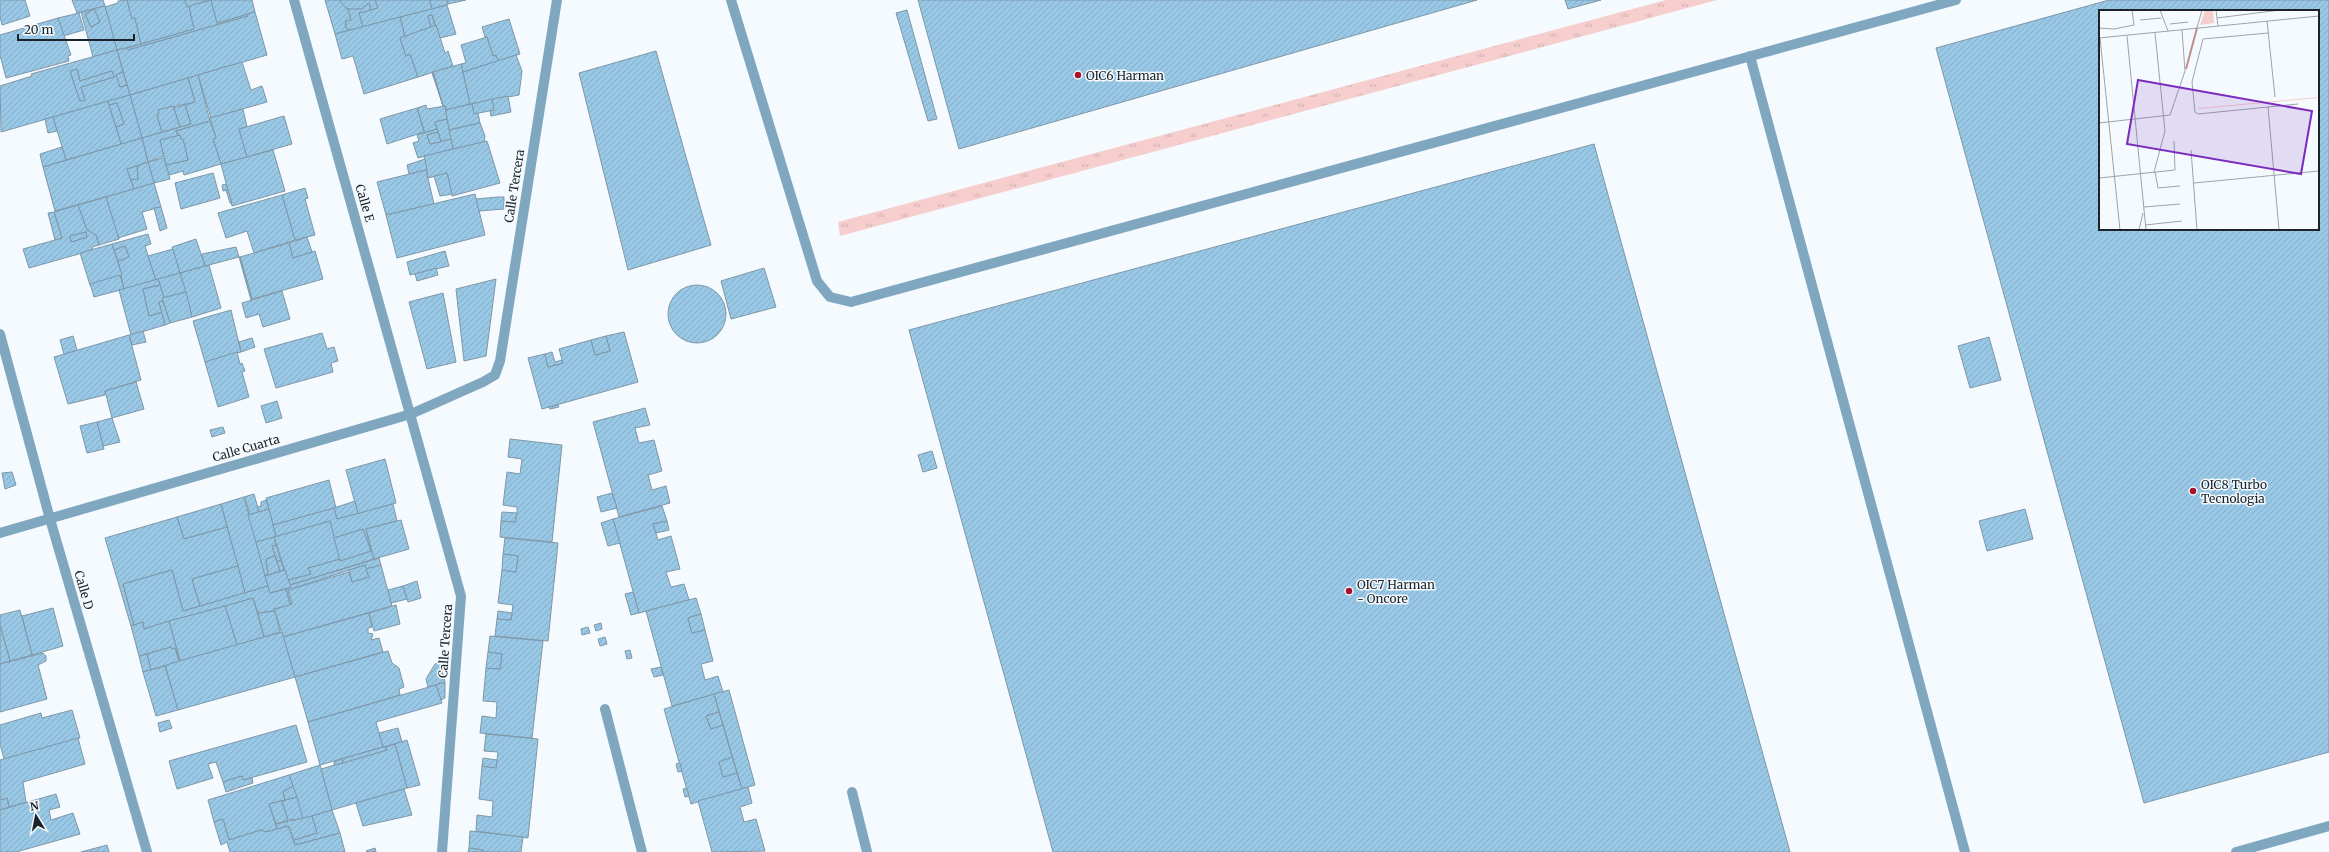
<svg xmlns="http://www.w3.org/2000/svg" width="2329" height="852" font-family="Merriweather,serif">
<style>
.grass{fill:url(#grass-tufts)}
.building{fill:url(#building-hatch);stroke:#7e97a7;fill-rule:evenodd}
.lines{fill:none;stroke-linecap:round;stroke-linejoin:round}
.lane{stroke:#80a7c0;stroke-width:10}
.street{stroke:#80a7c0;stroke-width:10}
.poi-dot{fill:#a9122d;stroke:#f5fafe;stroke-width:1.5}
.labels{text-anchor:middle;dominant-baseline:central;stroke-width:3;stroke-linejoin:round;paint-order:stroke}
.poi-label{font-size:12px;fill:#192329;stroke:#f5fafe;text-anchor:start}
.street-label{font-size:12px;fill:#192329;stroke:#f5fafe}
.inset-river{fill:none;stroke:#c18c8b;stroke-width:2}
.inset-road{fill:none;stroke:#9da4a9;stroke-width:1}
.view{fill:#7b2cbf;fill-opacity:0.15;stroke:#7b2cbf;stroke-width:2}
.inset-edge{fill:none;stroke:#192329;stroke-width:2}
</style>
<defs>
<pattern id="grass-tufts" width="24" height="20" patternUnits="userSpaceOnUse"><rect width="24" height="20" fill="#f5cecd"/><path d="M3 7l-1-3M5 7V3M7 7l1-3M15 17l-1-3M17 17v-4M19 17l1-3" fill="none" stroke="#d1b1b0"/></pattern>
<pattern id="building-hatch" width="6" height="6" patternUnits="userSpaceOnUse"><rect width="6" height="6" fill="#99c8e6"/><path d="M-1 1l2-2M0 6l6-6M5 7l2-2" fill="none" stroke="#83acc5"/></pattern>
</defs>
<rect width="100%" height="100%" fill="#f5fafe"/>
<polygon class="grass" points="1666,0 1717,0 840,236 838,222"/>
<g class="building">
<polygon points="0,0 25,0 30,16 2,25 0,17"/>
<polygon points="72,0 103,0 105,6 77,13"/>
<polygon points="127,0 132,19 135,18 141,44 117,50 105,7 118,3 118,1"/>
<polygon points="127,0 185,0 187,7 189,6 194,29 141,44 135,18 132,19"/>
<polygon points="185,0 211,0 187,7"/>
<polygon points="211,0 217,23 247,14 248,16 128,50 127,48 194,29 189,6"/>
<polygon points="211,0 252,0 255,12 217,23"/>
<polygon points="325,0 339,0 348,9 351,20 346,21 345,26 350,30 335,34"/>
<polygon points="339,0 375,0 378,8 371,10 369,3 361,9 351,10 346,8"/>
<polygon points="375,0 430,0 432,9 363,27 359,13 378,8"/>
<polygon points="430,0 447,0 448,4 432,9"/>
<polygon points="447,0 466,0 448,4"/>
<polygon points="918,0 1477,0 959,149"/>
<polygon points="1565,0 1601,0 1568,9"/>
<path d="M2109 0H2329V752L2144 803 1936 48ZM2100 11H2318V229H2100Z"/>
<polygon points="369,3 371,10 359,13 363,27 350,30 346,28 346,21 351,20 348,9 361,9"/>
<polygon points="447,5 456,34 440,38 432,15 428,16 431,27 405,37 400,17"/>
<path d="M105 6 117 50 93 57 81 12ZM94 9 100 22 91 27 85 14Z"/>
<polygon points="94,9 100,22 91,27 85,14"/>
<polygon points="907,10 937,119 928,121 896,13"/>
<polygon points="255,12 267,55 130,95 117,50 127,48 128,50 248,16 247,14"/>
<polygon points="79,13 84,30 63,36 58,18"/>
<polygon points="432,15 435,26 431,27 428,16"/>
<polygon points="400,17 405,37 400,38 406,56 410,54 418,77 364,94 353,56 342,59 335,34"/>
<polygon points="58,18 71,55 68,56 69,61 6,78 0,55 0,35"/>
<polygon points="509,19 520,54 498,61 496,55 493,56 487,37 485,37 482,27"/>
<polygon points="436,25 445,53 448,51 453,66 418,77 410,54 406,56 400,38"/>
<polygon points="487,37 493,56 496,55 498,61 463,72 461,64 466,63 461,45"/>
<path d="M117 50 123 72 116 75 120 87 127 85 130 95 1 132 0 86 32 76 31 74ZM77 69 80 81 112 71 114 77 81 87 85 100 80 101 70 71Z"/>
<polygon points="656,51 711,245 628,270 579,73"/>
<polygon points="516,55 522,71 519,95 470,104 463,72"/>
<polygon points="242,62 251,90 262,86 267,102 211,118 198,75"/>
<polygon points="461,64 470,104 447,110 445,106 443,106 433,72"/>
<polygon points="77,69 80,81 112,71 114,77 81,87 85,100 80,101 70,71"/>
<polygon points="123,72 127,85 120,87 116,75"/>
<polygon points="433,72 443,106 432,73"/>
<polygon points="198,75 210,121 176,131 178,136 160,140 164,156 148,162 142,138 191,124 185,105 195,102 188,78"/>
<polygon points="188,78 195,102 158,110 159,114 157,115 162,132 142,138 130,95"/>
<polygon points="130,95 142,138 121,144 116,127 124,124 117,103 109,105 108,101"/>
<polygon points="508,96 511,112 491,116 490,111 494,110 492,99"/>
<polygon points="492,99 494,110 474,114 472,104"/>
<polygon points="108,101 121,144 66,160 53,117"/>
<polygon points="117,103 124,124 116,127 109,105"/>
<polygon points="472,104 474,114 478,113 480,123 449,130 445,110"/>
<polygon points="185,105 191,124 180,127 174,108"/>
<polygon points="426,105 427,109 445,106 447,119 435,122 437,129 425,133 417,108"/>
<polygon points="173,106 180,127 162,132 157,115 159,114 158,110"/>
<polygon points="417,108 424,132 387,144 380,119"/>
<polygon points="243,109 247,127 239,129 247,157 221,164 213,139 216,138 210,118"/>
<polygon points="284,116 292,144 247,157 239,129"/>
<polygon points="53,117 57,131 48,133 45,119"/>
<polygon points="447,119 451,139 441,142 435,122"/>
<polygon points="210,121 216,138 213,139 221,164 184,175 183,171 169,175 166,165 188,160 183,139 181,139 176,131"/>
<polygon points="480,123 485,136 484,142 453,149 449,130"/>
<polygon points="437,129 438,132 427,135 430,144 451,139 453,149 418,158 413,143 419,141 417,135"/>
<polygon points="438,132 441,142 430,144 427,135"/>
<polygon points="180,135 181,139 183,139 188,160 166,165 160,140"/>
<polygon points="142,138 148,162 127,169 134,189 55,211 43,167"/>
<polygon points="487,141 500,183 452,196 447,173 428,178 424,156"/>
<polygon points="1594,144 1790,852 1053,852 909,330"/>
<polygon points="62,147 66,160 43,167 40,154"/>
<polygon points="273,150 285,191 232,206 221,164"/>
<polygon points="164,158 170,179 154,183 148,162"/>
<polygon points="425,159 427,170 409,174 407,165"/>
<polygon points="148,162 154,183 134,189 131,180 138,179 137,166"/>
<polygon points="137,166 138,179 131,180 127,169"/>
<polygon points="426,170 434,204 386,215 377,182"/>
<polygon points="213,173 220,198 181,209 175,183"/>
<polygon points="447,173 452,194 440,196 434,176"/>
<polygon points="154,183 161,207 142,212 147,229 118,238 106,197"/>
<polygon points="226,184 228,190 223,191 222,185"/>
<polygon points="305,188 308,198 305,199 315,235 295,240 282,195"/>
<polygon points="226,190 228,190 232,203 230,203"/>
<polygon points="475,194 485,235 397,258 386,215"/>
<polygon points="282,195 295,240 254,253 247,231 226,238 218,213"/>
<polygon points="106,197 119,239 99,245 96,235 87,230 78,205"/>
<polygon points="498,197 504,197 504,209 479,211 476,199"/>
<path d="M78 205 87 230 96 235 99 245 92 247 93 250 29 268 23 249 62 238 54 212ZM86 232 87 237 71 242 70 236Z"/>
<polygon points="161,207 167,228 160,231 154,208"/>
<polygon points="54,212 62,238 55,240 48,213"/>
<polygon points="86,232 87,237 71,242 70,236"/>
<polygon points="148,234 151,244 145,246 156,280 124,289 118,261 129,257 125,246 114,250 112,244"/>
<polygon points="307,237 312,252 293,258 289,243"/>
<polygon points="196,239 205,266 180,273 172,247"/>
<polygon points="289,243 293,258 315,251 323,279 252,299 240,257"/>
<polygon points="112,244 122,275 90,285 80,253"/>
<polygon points="125,246 129,257 118,261 114,250"/>
<polygon points="236,247 239,257 205,266 202,254"/>
<polygon points="173,249 180,273 156,280 148,256"/>
<polygon points="445,251 449,266 410,275 407,262"/>
<polygon points="239,257 240,257 252,299 251,300"/>
<polygon points="209,265 221,308 192,317 180,273"/>
<polygon points="436,268 438,275 417,281 415,274"/>
<polygon points="764,268 776,307 731,319 721,281"/>
<polygon points="180,273 186,292 164,298 158,279"/>
<polygon points="120,275 124,289 94,297 90,284"/>
<polygon points="158,279 160,285 143,289 149,316 162,312 165,325 131,335 119,290"/>
<polygon points="496,279 486,356 464,361 456,289"/>
<circle cx="697" cy="314" r="29"/>
<polygon points="160,285 164,298 163,301 159,302 162,312 149,316 143,289"/>
<polygon points="282,291 290,319 263,327 259,314 246,318 242,303"/>
<polygon points="186,292 192,317 170,323 162,298"/>
<polygon points="443,293 456,362 427,369 409,302"/>
<polygon points="163,301 170,323 165,325 159,302"/>
<polygon points="231,310 241,352 205,362 193,321"/>
<polygon points="143,331 146,342 132,345 129,335"/>
<polygon points="624,332 638,382 542,409 528,358 545,354 548,367 563,363 559,349 591,340 595,355 610,351 606,336"/>
<polygon points="322,333 327,349 334,347 338,361 331,363 333,372 276,388 264,349"/>
<polygon points="129,335 141,380 105,391 105,395 68,404 54,357"/>
<polygon points="73,336 77,350 64,354 60,340"/>
<polygon points="606,336 610,351 595,355 591,340"/>
<polygon points="1989,337 2001,380 1970,388 1958,346"/>
<polygon points="252,338 255,347 241,352 239,342"/>
<polygon points="237,352 240,364 242,363 245,371 242,372 249,397 218,407 205,362"/>
<polygon points="552,352 555,362 562,360 563,363 548,367 545,354"/>
<polygon points="136,382 144,409 112,418 105,391"/>
<polygon points="277,401 282,418 266,423 261,406"/>
<polygon points="558,405 559,407 550,409 549,407"/>
<polygon points="645,408 650,425 635,428 639,443 654,440 662,471 648,475 652,490 666,486 670,503 619,517 593,422"/>
<polygon points="112,418 120,442 103,446 97,422"/>
<polygon points="97,422 104,449 87,453 80,426"/>
<polygon points="223,427 225,433 212,437 210,430"/>
<polygon points="510,439 562,445 552,542 500,537 501,521 515,522 517,513 517,507 503,505 507,472 520,474 522,459 508,457"/>
<polygon points="932,451 937,468 923,472 918,455"/>
<polygon points="385,459 396,503 358,514 346,470"/>
<polygon points="12,472 16,485 5,489 2,473"/>
<polygon points="329,480 336,508 273,525 266,498"/>
<polygon points="612,493 617,508 601,512 597,497"/>
<polygon points="254,494 259,512 248,515 249,511 244,497"/>
<polygon points="244,497 268,586 245,593 221,504"/>
<polygon points="266,500 269,509 259,512 257,507 261,506 261,502"/>
<polygon points="355,501 358,514 337,519 334,508"/>
<polygon points="221,504 227,527 184,539 177,517"/>
<polygon points="393,504 397,521 366,529 374,559 290,585 288,580 311,574 308,568 339,559 340,561 371,551 363,529 334,538 330,521 276,537 273,525 334,508 337,519"/>
<polygon points="662,506 667,521 653,524 658,540 671,536 680,569 666,572 671,587 684,584 689,600 639,613 613,519"/>
<polygon points="269,509 276,537 256,542 248,515"/>
<polygon points="2025,509 2033,539 1987,551 1979,521"/>
<polygon points="502,512 517,513 515,522 501,521"/>
<polygon points="177,517 184,539 227,527 238,566 192,579 200,606 183,611 172,570 123,584 134,625 131,626 105,538"/>
<polygon points="613,519 620,543 608,546 601,523"/>
<polygon points="401,520 409,549 374,559 366,529"/>
<polygon points="330,521 340,559 308,568 311,574 288,580 274,537"/>
<polygon points="667,521 669,530 656,533 653,524"/>
<polygon points="363,529 371,551 340,561 334,538"/>
<polygon points="274,537 276,545 272,546 277,561 281,561 284,570 280,571 275,556 266,559 268,575 265,576 256,542"/>
<polygon points="505,538 558,543 548,641 495,636 497,619 511,620 513,605 498,603 502,570 516,572 518,556 503,554"/>
<polygon points="276,545 281,561 277,561 272,546"/>
<polygon points="503,554 518,556 516,572 502,570"/>
<polygon points="275,556 280,571 268,575 266,559"/>
<polygon points="379,558 381,565 366,569 365,565 288,590 292,604 290,605 286,589 291,587 290,585"/>
<polygon points="365,565 369,577 352,582 349,570"/>
<polygon points="381,565 392,606 283,637 274,609 292,604 288,590 349,572 352,582 369,577 366,569"/>
<polygon points="238,566 245,593 200,606 192,579"/>
<polygon points="172,570 183,611 268,586 270,593 286,589 290,605 274,609 275,611 258,613 253,598 144,629 143,622 134,625 123,584"/>
<polygon points="285,570 291,587 270,593 265,576"/>
<polygon points="417,581 421,598 408,602 403,586"/>
<polygon points="403,586 407,599 391,603 388,590"/>
<polygon points="633,592 639,613 631,615 625,594"/>
<polygon points="253,598 264,637 237,645 225,606"/>
<polygon points="696,598 701,614 688,618 692,633 705,630 713,661 701,664 705,680 718,676 723,692 672,706 646,611"/>
<polygon points="396,605 400,624 374,631 369,613"/>
<polygon points="225,606 237,645 180,661 169,621"/>
<polygon points="53,608 63,646 32,655 22,616"/>
<polygon points="20,610 32,655 10,661 0,625 0,615"/>
<polygon points="275,611 280,632 264,637 258,613"/>
<polygon points="498,611 512,613 511,620 497,619"/>
<polygon points="369,613 372,627 368,628 368,633 373,634 371,640 379,638 383,652 295,677 283,637"/>
<polygon points="701,614 705,630 692,633 688,618"/>
<polygon points="169,621 180,661 175,648 172,649 171,647 139,656 131,626 143,622 144,629"/>
<polygon points="601,623 602,629 596,631 594,625"/>
<polygon points="0,625 10,661 0,664"/>
<polygon points="588,627 590,633 582,635 581,629"/>
<polygon points="282,632 295,677 178,710 165,665"/>
<polygon points="490,636 543,641 532,738 480,733 482,716 496,718 497,702 483,701 486,668 500,669 502,654 488,652"/>
<polygon points="605,637 607,644 600,646 598,639"/>
<polygon points="171,647 172,649 175,648 179,661 151,670 147,654"/>
<polygon points="630,650 632,658 627,659 625,651"/>
<polygon points="388,651 392,663 399,668 404,687 399,689 400,695 308,722 295,677"/>
<polygon points="488,652 502,654 500,669 486,668"/>
<polygon points="43,653 46,656 46,661 38,665 47,699 0,712 0,664"/>
<polygon points="147,654 151,670 143,672 139,656"/>
<polygon points="440,663 445,682 428,687 426,679 435,664"/>
<polygon points="165,666 178,710 156,716 143,672"/>
<polygon points="661,667 663,675 654,677 651,669"/>
<polygon points="445,682 445,698 441,700 436,685"/>
<polygon points="436,685 442,703 376,722 383,747 320,765 308,722"/>
<polygon points="729,690 755,785 742,789 714,694"/>
<polygon points="714,694 719,712 706,716 711,729 723,725 732,757 719,762 723,777 737,773 742,789 691,804 664,709"/>
<polygon points="72,710 80,738 4,759 0,744 0,725 41,713 42,718"/>
<polygon points="719,712 723,725 711,729 706,716"/>
<polygon points="169,720 172,728 160,732 158,723"/>
<polygon points="296,725 307,762 243,780 242,776 223,782 216,762 208,764 213,778 177,789 169,761"/>
<polygon points="398,728 402,742 383,747 379,733"/>
<polygon points="486,734 538,739 528,838 476,831 477,815 492,817 493,801 479,799 482,766 496,768 498,752 484,751"/>
<polygon points="78,738 85,764 23,782 26,802 9,807 7,798 0,800 0,760"/>
<polygon points="407,740 420,785 407,788 395,744"/>
<polygon points="395,744 407,788 332,810 321,769 387,750 386,747"/>
<polygon points="383,747 386,747 387,750 343,763 342,759"/>
<polygon points="732,757 737,773 723,777 719,762"/>
<polygon points="483,758 497,760 496,768 482,766"/>
<polygon points="342,759 343,763 334,765 334,762"/>
<polygon points="680,763 682,771 678,772 676,764"/>
<polygon points="320,765 332,810 303,819 289,775"/>
<polygon points="289,775 293,786 283,792 285,800 269,804 277,829 266,832 261,830 229,840 223,819 214,822 208,800"/>
<polygon points="242,776 243,780 252,778 253,783 226,792 223,782"/>
<polygon points="293,786 297,797 282,801 288,820 276,824 269,804 285,800 283,792"/>
<polygon points="748,787 752,803 740,807 744,822 756,819 765,851 712,852 698,801"/>
<polygon points="687,788 689,796 685,797 683,789"/>
<polygon points="404,789 412,815 363,826 356,803"/>
<polygon points="56,794 60,807 49,810 51,820 73,813 80,834 16,852 0,852 0,810"/>
<polygon points="297,797 303,819 288,820 282,801"/>
<polygon points="7,798 9,807 0,810 0,800"/>
<polygon points="332,810 340,833 295,845 294,840 317,833 312,816"/>
<polygon points="312,816 317,833 294,840 290,828 288,826 277,829 276,824"/>
<polygon points="223,819 229,840 261,830 266,832 288,826 295,845 340,833 345,852 230,852 227,842 221,845 214,822"/>
<polygon points="470,831 523,837 521,852 483,852 483,850 469,848"/>
<polygon points="107,845 109,852 81,852"/>
<polygon points="375,848 376,852 367,852 366,851"/>
<polygon points="469,848 483,850 483,852 468,852"/>
</g>
<g class="lines">
<g class="lane">
<polyline points="731,0 817,281 830,297 851,302 1956,0"/>
<polyline points="1750,56 1965,852"/>
<polyline points="852,792 867,852"/>
<polyline points="2236,852 2329,826"/>
</g>
<g class="street">
<polyline points="294,0 461,596 442,852"/>
<polyline points="0,334 50,519 147,852"/>
<polyline points="0,533 411,414 483,382 495,375 500,361 557,0"/>
<polyline points="605,709 642,852"/>
</g>
</g>
<g class="poi-dot">
<circle cx="1078" cy="75" r="4"/>
<circle cx="2193" cy="491" r="4"/>
<circle cx="1349" cy="591" r="4"/>
</g>
<g class="labels">
<g class="poi-label">
<text x="1086" y="75">OIC6 Harman</text>
<text x="2201" y="484">OIC8 Turbo<tspan x="2201" dy="14">Tecnologia</tspan></text>
<text x="1357" y="584">OIC7 Harman<tspan x="1357" dy="14">- Oncore</tspan></text>
</g>
<g class="street-label">
<text transform="translate(514 186) rotate(-81)">Calle Tercera</text>
<text transform="translate(365 203) rotate(74)">Calle E</text>
<text transform="translate(246 448) rotate(-16)">Calle Cuarta</text>
<text transform="translate(84 590) rotate(74)">Calle D</text>
<text transform="translate(445 641) rotate(-86)">Calle Tercera</text>
</g>
</g>
<g transform="translate(2099 10)">
<rect width="220" height="220" fill="#f5fafe"/>
<path d="M106 0H114L115 13 101 15ZM220 87V88L99 99V98Z" fill="#f5cecd"/>
<path class="inset-river" d="M87 59 98 18"/>
<path class="inset-road" d="M61 0 69 21M117 0 119 16M118 8 181 0M41 10 62 8M168 11 176 87M71 14 89 12M0 18 15 19 35 15 33 0M98 18 103 0M169 23 104 29 93 72 96 102 99 104 199 94M28 26 47 220M0 28 220 6M1 28 21 220M169 97 180 220M0 113 71 105 86 61 83 20M92 140 98 220M55 162 66 121 56 23M56 162 59 178 81 176M0 168 76 160 75 131M95 173 220 161M45 197 81 194M46 215 83 211M40 220 44 203"/>
<path class="view" d="M39 70 213 101 202 164 28 134Z"/>
<rect width="220" height="220" class="inset-edge"/>
</g>
<g transform="translate(36 816) rotate(350)" stroke="#f5fafe" stroke-width="3" paint-order="stroke">
<path d="M0-3L7 15L0 10L-7 15Z" fill="#192329"/>
<text y="-6" font-size="11" font-weight="bold" text-anchor="middle" fill="#192329">N</text>
</g>
<path d="M18 34v6h116v-6" fill="none" stroke="#192329" stroke-width="2"/>
<text x="24" y="34" font-size="12" fill="#192329" stroke="#f5fafe" stroke-width="3" paint-order="stroke">20 m</text>
</svg>
